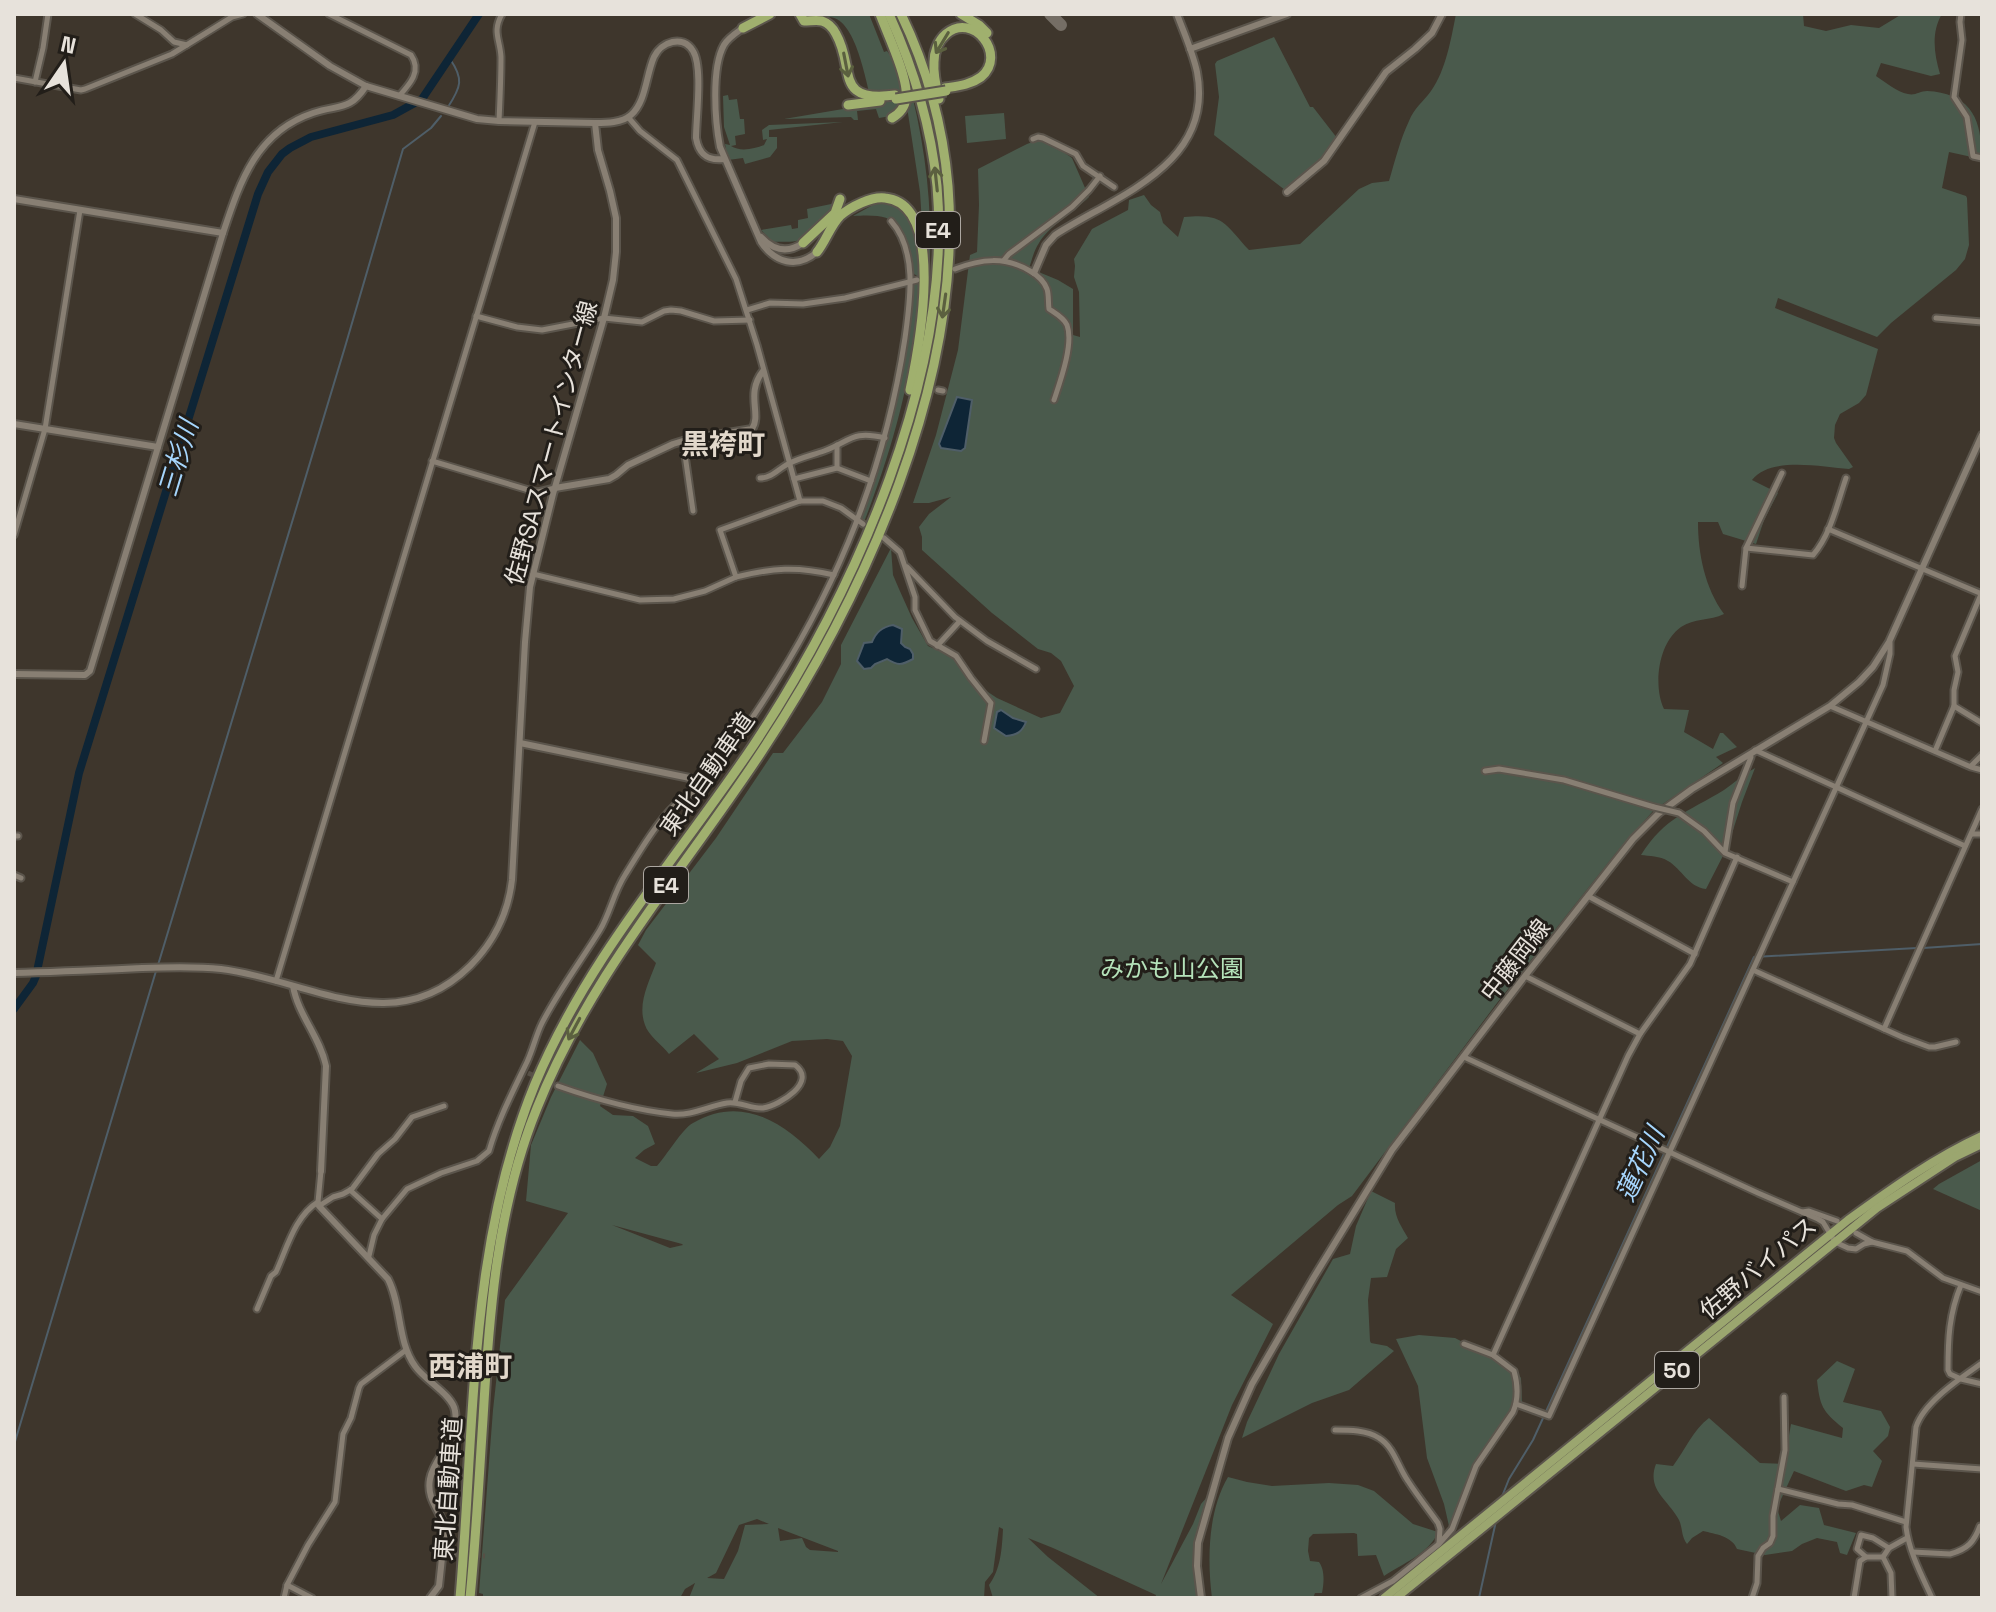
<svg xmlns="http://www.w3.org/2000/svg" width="1996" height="1612" font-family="'Space Grotesk','Noto Sans JP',sans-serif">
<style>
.green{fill:#4a5a4c;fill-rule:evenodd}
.water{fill:#0e2536;stroke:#4f5e68;stroke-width:2}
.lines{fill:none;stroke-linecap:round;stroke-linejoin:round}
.stream{stroke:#4f5e68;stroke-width:2}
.river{stroke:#0e2536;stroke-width:8}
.taxiway{stroke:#756e65;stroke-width:12}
.minor-tunnel{stroke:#575046;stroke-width:5;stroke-dasharray:5 2.5;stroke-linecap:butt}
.minor-casing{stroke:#5b554c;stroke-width:9}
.tertiary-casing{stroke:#5b554c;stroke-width:10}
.secondary-casing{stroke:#5b554c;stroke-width:10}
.trunk-casing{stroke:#5b554c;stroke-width:12}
.motorway-casing{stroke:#5b554c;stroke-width:13}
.minor{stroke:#887f73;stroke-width:5}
.tertiary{stroke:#887f73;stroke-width:6}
.secondary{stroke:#887f73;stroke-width:6}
.trunk{stroke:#9ba66f;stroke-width:8}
.motorway{stroke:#a0b06e;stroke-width:9}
.minor-bridge-casing{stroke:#5b554c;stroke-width:9;stroke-linecap:butt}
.motorway-bridge-casing{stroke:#5b554c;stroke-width:13;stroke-linecap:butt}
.minor-bridge{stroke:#887f73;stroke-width:5}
.motorway-bridge{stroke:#a0b06e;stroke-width:9}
.oneway{stroke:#5b603f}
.labels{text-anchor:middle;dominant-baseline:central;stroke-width:6;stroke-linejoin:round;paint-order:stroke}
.shield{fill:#221e19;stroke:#aca7a1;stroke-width:2}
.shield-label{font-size:22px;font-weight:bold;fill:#e7e2db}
.street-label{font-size:24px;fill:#e7e2db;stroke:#221e19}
.park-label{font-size:24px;fill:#b5e3ba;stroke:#221e19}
.water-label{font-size:26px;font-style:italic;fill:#a6d6fd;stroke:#221e19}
.quarter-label{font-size:28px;font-weight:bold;fill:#e2d8cb;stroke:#221e19}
</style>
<rect width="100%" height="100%" fill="#3e362c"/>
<g class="green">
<path d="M827 14H869L884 52 887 51 890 55 901 80 902 106 891 116 879 118 876 109 857 111 858 120H854L851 117 784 119 896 100 869 91C864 72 853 14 827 17Z"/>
<path d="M1456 14H1803L1804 26 1826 31 1851 25 1879 28 1902 14H1942C1931 32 1934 54 1940 74L1931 76 1881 63 1876 76C1885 82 1897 92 1908 94 1915 96 1920 91 1927 91 1970 93 1983 119 1981 159L1949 152 1942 188 1966 196 1967 198 1969 245 1965 259 1956 270 1891 323 1877 337 1778 298 1775 308 1878 349 1866 395 1859 403 1840 414 1835 425 1834 438 1836 443 1853 467 1849 469C1822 467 1770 456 1752 480L1778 493 1764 520 1756 544 1723 534 1718 522H1698C1698 554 1705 588 1724 614 1710 621 1694 618 1681 627 1658 643 1653 686 1664 709L1689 710 1684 732 1713 749 1720 733H1723L1737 747 1716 757 1723 763 1654 810 1616 853 1497 1003 1352 1196 1338 1205 1231 1295 1273 1324 1232 1405 1161 1584 1193 1524 1201 1504 1207 1497C1196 1531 1195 1563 1197 1598H1155L1156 1595 1053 1548 1028 1538 1048 1557 1100 1598H993L989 1585C1001 1569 1002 1548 1003 1529L999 1527 993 1572 985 1582 984 1598H689L695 1583 685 1589 680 1598H483V1594L479 1593 493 1410 505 1300 568 1213 526 1201 531 1145 551 1097 580 1040 593 1053 607 1084 600 1106 613 1115 633 1116 648 1126 655 1144 644 1150 635 1158 651 1166H657C667 1155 682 1129 693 1123 742 1094 785 1123 819 1159L830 1147 840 1126 852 1056 843 1041 827 1039 792 1041 737 1063 696 1073 719 1059 694 1034 669 1054C662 1045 648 1035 645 1025 637 1004 649 982 656 963L638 945 646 930 716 838 773 753H783L822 702 841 664V645L891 548 893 575 899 589 912 618 928 646 951 656 970 680 997 698 1041 718 1060 713 1074 686 1061 661 1051 653 1038 649 992 613 922 550V537L919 527 929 514 951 497 929 503H913L936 435 958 350 970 255 977 252 979 205 978 169 1027 144 1040 139 1051 143 1072 158 1089 197C1075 211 1048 227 1039 243 1034 250 1032 260 1029 268L1058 280 1073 289V335L1080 337 1079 292 1074 277 1075 266 1074 259 1092 229 1128 210 1129 200 1144 195 1151 205 1160 212 1163 223 1178 237 1184 217C1224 213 1224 223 1249 250L1300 244 1359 189 1372 183 1389 181C1395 161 1400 140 1409 121 1414 108 1423 102 1431 91 1446 70 1451 39 1456 14ZM612 1225 682 1244 683 1245 670 1248ZM757 1519 769 1524 745 1525 738 1551 724 1579 707 1578 716 1573 739 1525ZM778 1528 838 1551V1552L810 1550 806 1547 802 1538 780 1541Z"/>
<polygon points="1274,37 1310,107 1313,107 1337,138 1323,160 1285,190 1214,135 1219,97 1215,64 1217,61"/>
<path d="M907 75C928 153 935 223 927 303L920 192 907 107Z"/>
<path d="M728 95 729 100 737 99 740 119H744L745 134 735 136 736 145 731 146C740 152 754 149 764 145L767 139 763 140 762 130 769 125 843 122 769 130V137H777V148L770 157 745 164 743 158 728 160 725 144 730 145 724 127 723 96Z"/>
<polygon points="1004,113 1006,139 967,143 965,116"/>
<path d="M880 201 904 209C908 217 915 226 917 236 923 260 920 284 918 309 910 386 892 450 864 522L859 515 884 449 898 392 912 283 919 280V277L911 272C903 228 904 212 853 216Z"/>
<path d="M836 203C831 213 810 237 799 240 792 243 781 241 773 242L761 230 791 225 792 229 798 228V220L808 218 807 209Z"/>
<path d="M1755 768 1742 802 1728 846 1706 889C1688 887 1682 869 1668 861 1660 856 1649 856 1641 855 1665 817 1688 812 1724 790 1734 783 1744 774 1755 768Z"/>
<polygon points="1982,1160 1982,1211 1933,1189 1939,1184"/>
<path d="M1371 1191 1395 1203C1394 1217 1402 1227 1408 1238L1396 1249 1387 1277 1371 1278 1368 1300 1370 1341 1371 1343 1387 1346 1394 1351 1349 1390 1312 1403 1242 1438 1247 1422 1279 1354 1333 1259 1350 1254 1356 1226Z"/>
<polygon points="1419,1335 1455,1338 1515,1369 1521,1378 1522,1402 1520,1406 1480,1463 1454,1520 1449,1526 1444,1504 1427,1458 1418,1386 1396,1339"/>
<path d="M1837 1361 1855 1369 1843 1402 1881 1411 1890 1427 1888 1436 1873 1451 1882 1461 1872 1487 1864 1485 1846 1491 1794 1471 1777 1508 1781 1521 1800 1505 1819 1508 1824 1525 1856 1533 1847 1555 1840 1553 1837 1542 1817 1538 1802 1544 1792 1551 1765 1555 1737 1549C1732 1536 1715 1534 1703 1531L1692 1538 1687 1544C1681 1536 1683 1529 1679 1520 1669 1500 1646 1490 1656 1464L1673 1466C1685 1450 1693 1430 1709 1418L1760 1463 1784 1464 1791 1424 1842 1438 1843 1428C1822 1411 1820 1406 1817 1380Z"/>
<path d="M1228 1477 1247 1482 1272 1486 1329 1483 1358 1485 1374 1491 1413 1524 1438 1532C1430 1553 1402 1564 1384 1576L1376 1555 1358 1556 1357 1534 1354 1533 1313 1534 1309 1538 1308 1551 1310 1561 1319 1562C1325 1570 1324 1583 1322 1593H1315L1313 1598H1212C1207 1559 1208 1511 1228 1477Z"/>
</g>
<g class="water">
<polygon points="957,397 972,400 965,448 961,451 941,448 939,444"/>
<path d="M893 625 902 629 901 643 905 647 910 649 913 654V659C902 665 898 666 887 659L875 664 871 668 864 669 857 661 864 643 872 642C876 632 882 627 893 625Z"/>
<path d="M1001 710 1013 718 1026 722C1022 732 1017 735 1006 736L994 728 997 712Z"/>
</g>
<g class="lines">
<g class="stream">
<path d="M448 107C461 87 464 79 450 59"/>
<polyline points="1923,948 1982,944"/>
<polyline points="158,965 345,347 403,149 431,128 441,116"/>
<polyline points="14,1445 156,971"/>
<polyline points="1501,1499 1509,1479 1533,1440 1754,957 1917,948"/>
<polyline points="1479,1598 1496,1521"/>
</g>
<polyline class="river" points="14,1009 33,983 36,976 79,773 258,194 268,172 282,154 290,148 311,137 393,115 422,99 479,14"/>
<polyline class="taxiway" points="1050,14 1061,25"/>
<g class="minor-tunnel">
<polyline points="528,1073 558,1086"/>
<polyline points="453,1554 485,1556"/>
</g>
<g class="minor-casing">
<g id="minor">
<polyline points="135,14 161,30 174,42 187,45"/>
<path d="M329 14 411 55C422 71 410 84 399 96"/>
<polyline points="1961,14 1960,22 1962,40 1954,97 1967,117 1973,156 1982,158"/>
<polyline points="14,78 81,90 85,89 172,54 232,17 243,14"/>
<polyline points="35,82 43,48 48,14"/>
<polyline points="628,117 640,131 677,160 736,279 757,345 800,501"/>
<path d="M499 121C500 100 501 78 501 57 500 39 492 32 502 14"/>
<polyline points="1033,139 1038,137 1043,138 1076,154 1083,166 1114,187"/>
<polyline points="1004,260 1009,254 1072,207 1089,190 1100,176"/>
<path d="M955 269C981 259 1005 256 1030 271 1037 275 1044 281 1047 289 1049 295 1048 302 1049 309 1055 313 1064 318 1067 325 1074 344 1060 382 1054 400"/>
<polyline points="747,310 770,303 803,304 845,298 917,280"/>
<polyline points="476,316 517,327 542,330 604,318 642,322 664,311 671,310 681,311 714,321 750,320"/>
<polyline points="1936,318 1982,322"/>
<polyline points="938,390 943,391"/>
<polyline points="683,441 693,511"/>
<polyline points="432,461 532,491 538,492 555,488"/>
<polyline points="837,468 837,445"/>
<path d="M760 478C772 478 778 469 788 464 799 458 813 455 824 451 851 441 852 430 885 438"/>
<polyline points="794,479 837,468 871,481"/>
<polyline points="1828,529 1982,594"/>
<polyline points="14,535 45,429 80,210"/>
<polyline points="884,538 900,552 915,597 915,610 930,641 956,656 971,678 991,703 984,741"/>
<path d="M1746 548 1813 555C1831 534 1837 504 1846 478"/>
<polyline points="907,567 955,617 987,641 1036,669"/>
<polyline points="533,574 640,600 674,599 705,591 736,577"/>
<path d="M834 575C796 566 773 568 736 577L720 530 800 501H823L841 508 863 524"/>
<polyline points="1742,586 1746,548 1782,473"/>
<polyline points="937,646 960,621"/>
<polyline points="1830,706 1971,767 1982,770"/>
<polyline points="1954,706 1982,723"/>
<polyline points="1755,750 1965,846"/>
<polyline points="1935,751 1954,706 1954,690 1958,672 1955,656 1982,592"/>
<polyline points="1971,766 1982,755"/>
<polyline points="1485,771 1499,769 1564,780 1654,807"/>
<polyline points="1679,813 1704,831 1725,853 1793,882"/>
<polyline points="1972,834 1982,834"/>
<polyline points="14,836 18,836"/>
<polyline points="1725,852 1733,803 1751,757 1750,754"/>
<polyline points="14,875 21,878"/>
<polyline points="1588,896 1695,954"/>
<polyline points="1753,970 1902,1037 1929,1047 1935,1047 1956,1042"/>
<polyline points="1525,976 1640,1034"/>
<polyline points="276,981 535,122"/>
<polyline points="1884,1029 1982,809"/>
<polyline points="1464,1057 1758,1193 1818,1219 1823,1222 1835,1242 1848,1248 1856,1249 1864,1244 1872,1242 1907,1251 1943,1278 1982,1292"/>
<path d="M558 1086C595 1099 634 1110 672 1114 692 1116 708 1106 727 1103 739 1101 751 1109 763 1108 780 1105 818 1082 795 1065L769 1064 749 1068 741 1081 735 1102"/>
<polyline points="321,1171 318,1202 319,1206 333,1197 343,1194 352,1189 378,1154 395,1139 412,1117 444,1106"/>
<polyline points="350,1190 382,1219"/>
<polyline points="1802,1212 1809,1211 1837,1221"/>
<polyline points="1856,1233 1872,1242"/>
<path d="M369 1256 374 1235 382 1219 407 1189 441 1173 477 1161 489 1151C498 1120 513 1091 527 1062 533 1049 536 1035 542 1023 559 990 581 961 600 930 610 913 614 892 625 875 638 854 657 822 674 806 683 798 700 792 709 782 714 777 718 768 722 762 730 750 737 738 746 727 829 607 883 483 905 338 910 301 918 251 891 221"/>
<path d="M1961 1285C1949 1314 1948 1339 1948 1370L1950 1374 1961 1379 1982 1384"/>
<path d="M257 1309 271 1276 276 1272C287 1248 295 1216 318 1202"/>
<polyline points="1493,1355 1628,1056 1640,1034 1690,964 1737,857"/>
<polyline points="1516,1404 1549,1416 1883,685 1890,654 1890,643"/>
<path d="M1335 1430C1349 1430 1367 1430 1379 1438 1394 1447 1398 1467 1408 1481 1417 1495 1428 1509 1438 1523L1440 1529 1439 1543"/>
<polyline points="1913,1464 1982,1469"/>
<polyline points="1778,1489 1838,1504 1852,1505 1906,1522"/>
<polyline points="1889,1548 1883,1557 1891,1573 1892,1598"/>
<polyline points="444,1551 453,1554"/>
<path d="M1913 1552 1950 1554C1968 1549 1974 1542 1980 1526H1982"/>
<polyline points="1866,1557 1857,1549 1861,1535 1873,1538 1889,1548 1907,1538"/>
<polyline points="287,1585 312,1598"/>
<polyline points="284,1598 287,1585 308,1545 335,1502 343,1434 351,1418 359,1388 361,1384 406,1350"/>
<path d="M1361 1598 1393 1581 1439 1544 1452 1529 1476 1466 1513 1412C1519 1398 1518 1385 1514 1371L1493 1355 1464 1344"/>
<polyline points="1752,1598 1757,1583 1758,1556 1763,1548 1770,1543 1773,1536 1773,1516 1785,1450 1784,1397"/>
<polyline points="1854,1598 1860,1561 1866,1557 1883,1557"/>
<path d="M1932 1598C1922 1576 1909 1552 1906 1527L1916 1427C1924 1402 1961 1378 1982 1363"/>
</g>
</g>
<g class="tertiary-casing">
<g id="tertiary">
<polyline points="257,14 330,66 366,86 477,119 499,121 595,123"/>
<polyline points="1190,49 1287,14"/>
<polyline points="1287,192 1324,161 1386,72 1415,49 1432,33 1442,14"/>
<polyline points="14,199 223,233 90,671 85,675 14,674"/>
<path d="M223 233C240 182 256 132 313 113 339 104 349 112 366 86"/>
<polyline points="14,424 158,447"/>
<path d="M555 488 609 479 616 475 628 465 673 444 686 440 752 429C762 414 745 394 763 371"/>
<polyline points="520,743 709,782"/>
<path d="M293 986C298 1015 320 1037 326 1066L321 1171"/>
<path d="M319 1206 388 1279C402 1306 397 1341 415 1366 424 1380 453 1395 455 1411 460 1441 434 1456 430 1479 426 1501 442 1511 445 1530L439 1586 430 1598"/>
</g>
</g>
<g class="secondary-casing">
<g id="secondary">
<path d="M743 28C736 33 728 38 724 45 711 68 715 122 720 147L761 242C775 263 797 269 817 252"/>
<path d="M761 237C773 250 787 254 803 243"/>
<path d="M1034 273 1046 245 1055 235C1115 196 1215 165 1197 72 1193 53 1184 33 1177 14"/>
<path d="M14 973C57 972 99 970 142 968 168 967 195 966 221 969 307 979 393 1042 470 966 494 942 508 914 512 880L525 642 530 587 553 494 604 318 613 280 616 252V218L610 191 598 150 595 123C606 123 622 123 631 115 646 102 646 75 654 57 661 42 683 34 693 51 703 67 696 118 696 138 699 155 708 161 724 159"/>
<polyline points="1201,1598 1197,1566 1198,1543 1228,1438 1252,1384 1314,1277 1392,1150 1525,976 1633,839 1659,813 1692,789 1830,706 1859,682 1873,667 1889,642 1982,435"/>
</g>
</g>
<g class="trunk-casing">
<g id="trunk">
<path d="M1384 1598 1848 1220C1891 1189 1934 1158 1982 1136"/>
<polyline points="1396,1598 1877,1208 1955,1157 1982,1144"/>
</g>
</g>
<g class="motorway-casing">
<g id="motorway">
<path d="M800 14 804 21C810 21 817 20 822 21 828 23 833 28 836 34 856 69 833 103 895 95"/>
<path d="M880 14C887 33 909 79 906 98 905 107 899 114 892 118"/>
<polyline points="961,14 979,25 987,33"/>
<polyline points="743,28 770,14"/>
<path d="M939 99C936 87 933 74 934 62 934 52 938 41 946 34 973 11 1008 55 981 77 970 85 958 86 945 88"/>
<polyline points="848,105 880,101"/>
<polyline points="803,243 835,213 840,199"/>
<path d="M817 252C826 241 830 226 840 216 850 207 872 196 885 198 948 204 918 352 910 390"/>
<path d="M460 1598C475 1426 468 1247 535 1084 587 959 678 857 753 746 855 592 953 375 937 186 931 126 914 69 889 14"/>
<path d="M470 1598C476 1538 479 1478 483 1419 489 1314 497 1206 537 1108 590 975 682 872 760 754 865 596 963 380 948 186 943 127 927 68 901 14"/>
</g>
</g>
<use href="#minor" class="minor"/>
<use href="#tertiary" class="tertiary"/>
<use href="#secondary" class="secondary"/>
<use href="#trunk" class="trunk"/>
<use href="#motorway" class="motorway"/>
<g class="minor-bridge-casing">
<polyline id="minor-bridge" points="1654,807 1679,813"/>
</g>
<g class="motorway-bridge-casing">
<polyline id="motorway-bridge" points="896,99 946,91"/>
</g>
<use href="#minor-bridge" class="minor-bridge"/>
<use href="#motorway-bridge" class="motorway-bridge"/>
</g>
<defs><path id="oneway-shaft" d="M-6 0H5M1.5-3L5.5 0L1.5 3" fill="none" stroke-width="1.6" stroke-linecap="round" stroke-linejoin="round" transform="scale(2)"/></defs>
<g class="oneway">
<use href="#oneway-shaft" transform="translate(942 43) rotate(121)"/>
<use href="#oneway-shaft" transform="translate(846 65) rotate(79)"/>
<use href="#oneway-shaft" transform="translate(936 179) rotate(-96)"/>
<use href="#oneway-shaft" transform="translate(944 306) rotate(98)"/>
<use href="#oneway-shaft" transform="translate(574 1029) rotate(118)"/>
</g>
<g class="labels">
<g class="shield">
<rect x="916" y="212" width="44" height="36" rx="6"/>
<rect x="644" y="867" width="44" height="36" rx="6"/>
<rect x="1655" y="1352" width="44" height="36" rx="6"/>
</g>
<g class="shield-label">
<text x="938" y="230">E4</text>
<text x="666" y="885">E4</text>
<text x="1677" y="1370">50</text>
</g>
<g class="street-label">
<text transform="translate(551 443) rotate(-75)">佐野SAスマートインター線</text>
<text transform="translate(707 774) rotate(-55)">東北自動車道</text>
<text transform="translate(1515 960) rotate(-52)">中藤岡線</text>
<text transform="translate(1758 1268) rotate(-40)">佐野バイパス</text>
<text transform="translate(448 1489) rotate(-86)">東北自動車道</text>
</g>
<g class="park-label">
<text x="1172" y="968">みかも山公園</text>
</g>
<g class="water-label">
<text transform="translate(178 458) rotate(-73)">三杉川</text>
<text transform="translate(1640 1164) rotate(-65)">蓮花川</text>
</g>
<g class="quarter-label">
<text x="723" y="444">黒袴町</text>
<text x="470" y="1366">西浦町</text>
</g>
</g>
<rect width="1996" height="1612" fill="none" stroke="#e7e2db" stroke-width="32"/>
<g transform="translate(64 64) rotate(13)" stroke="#221e19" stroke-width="6" paint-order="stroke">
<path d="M0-6L14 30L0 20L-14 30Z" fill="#e7e2db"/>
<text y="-12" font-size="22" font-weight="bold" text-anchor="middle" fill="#e7e2db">N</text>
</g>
</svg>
